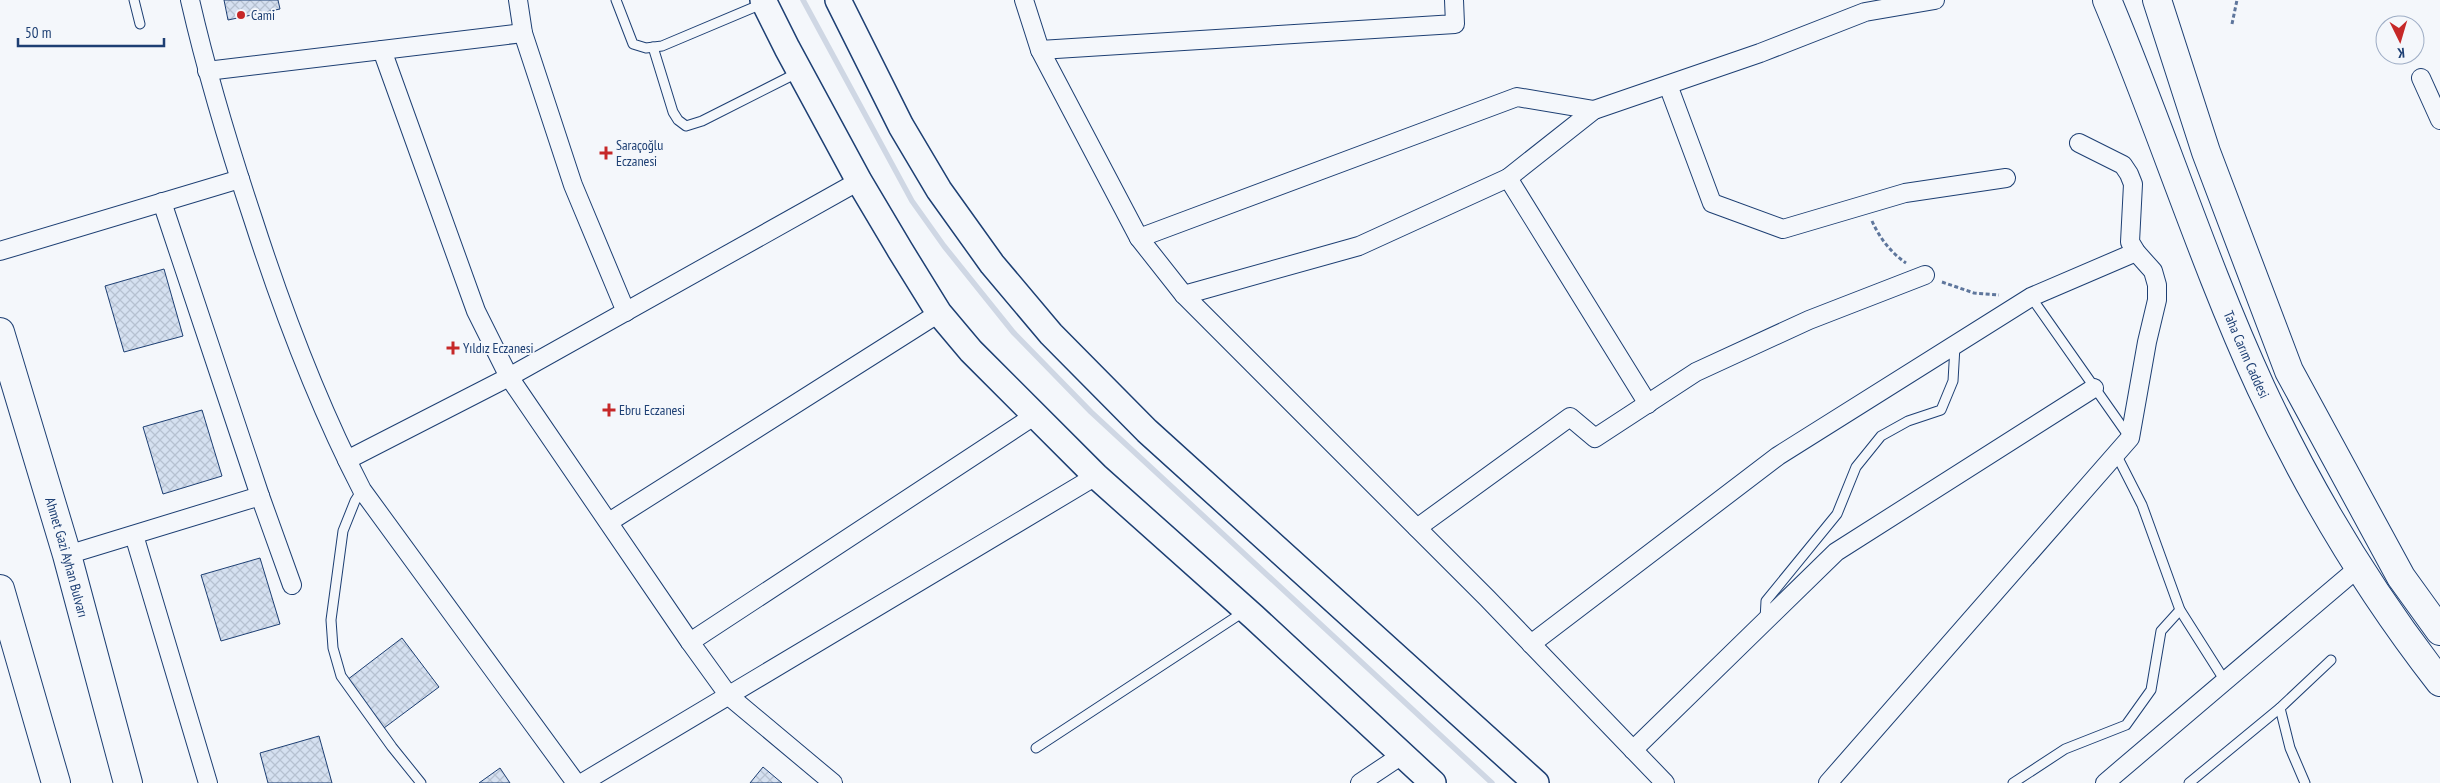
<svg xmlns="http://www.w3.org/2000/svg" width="2440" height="783" font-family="'PT Sans Narrow',sans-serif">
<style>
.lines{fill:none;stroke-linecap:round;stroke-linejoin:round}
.stream{stroke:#cfd7e4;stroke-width:5.5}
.building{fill:url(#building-cross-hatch);stroke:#1d3f73}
.service-casing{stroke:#1d3f73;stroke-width:11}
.minor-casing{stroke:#1d3f73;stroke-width:20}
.secondary-casing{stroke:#1d3f73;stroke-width:28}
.primary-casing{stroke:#1d3f73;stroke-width:30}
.path{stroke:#5e769c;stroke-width:3;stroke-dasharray:4 2.5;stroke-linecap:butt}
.service{stroke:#f4f7fb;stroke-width:9}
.minor{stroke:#f4f7fb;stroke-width:18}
.secondary{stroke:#f4f7fb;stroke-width:25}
.primary{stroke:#f4f7fb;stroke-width:28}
.poi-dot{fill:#c62828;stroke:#f4f7fb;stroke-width:2}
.labels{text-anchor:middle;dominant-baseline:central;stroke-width:4;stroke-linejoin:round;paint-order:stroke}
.poi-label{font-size:14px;fill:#1d3f73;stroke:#f4f7fb;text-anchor:start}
.street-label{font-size:14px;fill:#1d3f73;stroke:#f4f7fb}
</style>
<defs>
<pattern id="building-cross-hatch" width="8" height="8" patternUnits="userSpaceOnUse" patternTransform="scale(1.25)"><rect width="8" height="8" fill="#d5e0f0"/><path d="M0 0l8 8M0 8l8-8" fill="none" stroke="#b6c1d1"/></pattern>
</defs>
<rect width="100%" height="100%" fill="#f4f7fb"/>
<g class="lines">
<polyline class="stream" points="803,0 912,201 944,246 1013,332 1091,412 1492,783"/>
</g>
<g class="building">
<polygon points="224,0 278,0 280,9 228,20"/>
<polygon points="164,269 183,336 124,352 105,286"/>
<polygon points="202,410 222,476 163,494 143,427"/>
<polygon points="260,558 280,624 221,641 201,575"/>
<polygon points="402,638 439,687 384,728 347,680"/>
<polygon points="319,736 332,783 268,783 260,753"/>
<polygon points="763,767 782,783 750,783"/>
<polygon points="500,768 510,783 479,783"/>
</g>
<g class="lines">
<g class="service-casing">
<g id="service">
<polyline points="134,0 140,24"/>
<polyline points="616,0 633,44 646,48 662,46 764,3"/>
<polyline points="653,47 673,112 678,120 686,126 702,121 797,73"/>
<polyline points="2031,297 2130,438"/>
<polyline points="2116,454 2142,505 2180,610 2225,681"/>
<polyline points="362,490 355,501 343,531 331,620 333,648 341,676 392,747 421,783"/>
<polyline points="1765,620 1766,601 1837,514 1856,467 1881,436 1908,421 1941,410 1953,381 1955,346"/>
<polyline points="2280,708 2290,748 2305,783"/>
<polyline points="1036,748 1245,611"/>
<polyline points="2013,783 2065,749 2126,725 2151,690 2161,631 2180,610"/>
<polyline points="2189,783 2280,708 2331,660"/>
</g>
</g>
<g class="minor-casing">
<g id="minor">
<path d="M190 0C207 74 229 147 253 219 283 312 317 403 362 490L576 783"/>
<polyline points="518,0 523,33 573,185 626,312"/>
<polyline points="1024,0 1040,50 1139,238 1184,295 1487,598 1665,783"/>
<polyline points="382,50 476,311 509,377 690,642 729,696 833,783"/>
<polyline points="1040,50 1455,24 1454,0"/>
<polyline points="207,71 523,33"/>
<polyline points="2421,78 2440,120"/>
<polyline points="1668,85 1712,203 1783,229 1905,193 2006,178"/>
<polyline points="1508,178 1648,404"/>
<polyline points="162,202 260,496 292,585"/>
<polyline points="1139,238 1517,97 1594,110"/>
<polyline points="0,251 240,179"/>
<polyline points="1184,295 1359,246 1508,178 1594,110 1760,53 1865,12 1935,0"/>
<polyline points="347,460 509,377 859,181"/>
<polyline points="609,522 939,313"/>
<polyline points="1417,528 1570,417 1595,438 1696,372 1809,320 1925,275"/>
<polyline points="134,535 208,783"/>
<polyline points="67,555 260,496"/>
<polyline points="690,642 1034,416"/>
<polyline points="1531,644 1778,456 2031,297 2136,252"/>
<polyline points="1633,750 1836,552 2094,388"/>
<polyline points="582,783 1096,476"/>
<polyline points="1360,783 1402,755"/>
<polyline points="1828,783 2130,438 2147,342 2157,300 2157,285 2153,271 2136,252 2130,242 2133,184 2129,174 2123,165 2079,143"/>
<polyline points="2105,783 2358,568"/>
</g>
</g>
<g class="secondary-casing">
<g id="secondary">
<polyline points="763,0 787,48 859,181 900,250 939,313 971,351 1096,476 1254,617 1433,783"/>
<polyline points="838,0 901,126 939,190 992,264 1051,334 1147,431 1536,783"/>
</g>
</g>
<g class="primary-casing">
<g id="primary">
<path id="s1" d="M2107 0C2161 128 2203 262 2261 388 2310 493 2369 591 2440 682"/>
<polyline points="2157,0 2206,152 2289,371 2401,577 2440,631"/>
<path id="s2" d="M0 332 67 555 128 783"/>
<polyline points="0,589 56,783"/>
</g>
</g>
<g class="path">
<polyline points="2232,24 2237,0"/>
<path d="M1872 221C1879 237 1891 253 1906 263"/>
<polyline points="1942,282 1974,293 1999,295"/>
</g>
<use href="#service" class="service"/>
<use href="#minor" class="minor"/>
<use href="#secondary" class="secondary"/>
<use href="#primary" class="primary"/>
</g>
<g class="poi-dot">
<circle cx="241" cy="15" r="5"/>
<path d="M603.5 145.5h5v5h5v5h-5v5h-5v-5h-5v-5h5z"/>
<path d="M450.5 340.5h5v5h5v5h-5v5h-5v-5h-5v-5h5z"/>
<path d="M606.5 402.5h5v5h5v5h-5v5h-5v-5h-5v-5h5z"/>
</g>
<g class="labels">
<g class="poi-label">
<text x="251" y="15">Cami</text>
<text x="616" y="145">Saraçoğlu<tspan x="616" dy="16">Eczanesi</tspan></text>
<text x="463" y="348">Yıldız Eczanesi</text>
<text x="619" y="410">Ebru Eczanesi</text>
</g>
<g class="street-label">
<text stroke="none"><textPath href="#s1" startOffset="381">Taha Carım Caddesi</textPath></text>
<text stroke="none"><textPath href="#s2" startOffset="235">Ahmet Gazi Ayhan Bulvarı</textPath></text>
</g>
</g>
<g transform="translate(2400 40) rotate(175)"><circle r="24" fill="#f4f7fb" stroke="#9eadc5"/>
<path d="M0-4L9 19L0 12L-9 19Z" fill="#c62828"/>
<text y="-8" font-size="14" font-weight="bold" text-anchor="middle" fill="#1d3f73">K</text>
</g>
<path d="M18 38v8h146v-8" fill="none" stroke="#1d3f73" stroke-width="2.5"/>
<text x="25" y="38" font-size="15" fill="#1d3f73" stroke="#f4f7fb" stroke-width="4" paint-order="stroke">50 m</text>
</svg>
